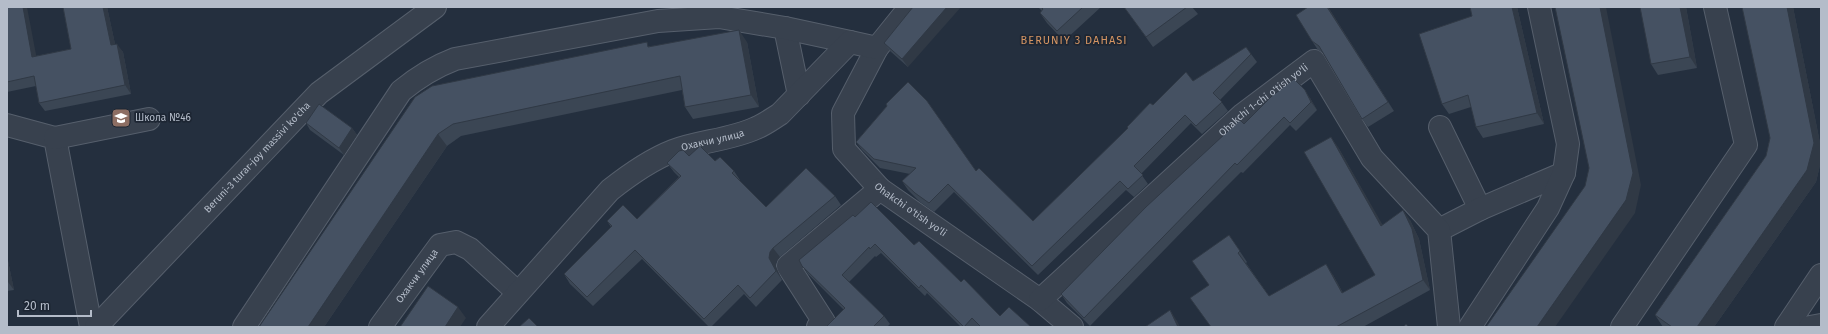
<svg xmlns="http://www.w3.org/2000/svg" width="1828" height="334" font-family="'Fira Sans',sans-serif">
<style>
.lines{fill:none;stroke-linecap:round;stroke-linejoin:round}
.minor-casing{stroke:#565f6c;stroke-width:24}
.minor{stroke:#38414e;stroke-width:22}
.wall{fill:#3b4654}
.shaded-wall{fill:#303945}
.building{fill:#455162;stroke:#303945}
.labels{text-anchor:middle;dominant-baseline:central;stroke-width:3.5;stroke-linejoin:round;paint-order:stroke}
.street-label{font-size:10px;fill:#b4bcc9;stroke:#1d2633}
.poi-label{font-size:10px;fill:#b4bcc9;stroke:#1d2633;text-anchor:start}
.neighbourhood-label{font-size:11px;letter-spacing:1px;fill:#d59563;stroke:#1d2633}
</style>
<rect width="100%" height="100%" fill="#242f3e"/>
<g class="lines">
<g class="minor-casing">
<g id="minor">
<polyline points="785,28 799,95"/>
<path id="s1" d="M877 48 843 113 844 149 880 189 1040 300 1072 327"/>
<polyline points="7,125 55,138 91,327"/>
<polyline points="1440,127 1480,209"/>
<polyline points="55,138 149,119"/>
<polyline points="1439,230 1480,209 1564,173"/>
<path id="s2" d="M1040 300 1242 115 1314 61 1372 158 1439 230 1449 327"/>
<path id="s3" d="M96 327 319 93 435 7"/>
<path d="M244 327 401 91C418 77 434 67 455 59L658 21 719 17 785 28 850 42"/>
<path id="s4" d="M380 327 440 245 456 242 470 249 517 292"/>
<path id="s5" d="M488 327 610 190C629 175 650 160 673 151 699 141 731 140 756 128 764 125 772 119 780 114L850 42 877 48 910 7"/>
<polyline points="818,327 824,322 788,266 880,189"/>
<polyline points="1470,327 1548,208 1564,173 1568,144 1539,7"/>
<polyline points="1622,327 1746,145 1715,7"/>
<polyline points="1786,327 1821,275"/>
<polyline points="1810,327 1821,325"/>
</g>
</g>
<use href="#minor" class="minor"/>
</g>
<g class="wall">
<polygon points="7,7 36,56 71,49 63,7 107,7 115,44 123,52 131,94 45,111 39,103 36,86 7,92"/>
<polygon points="913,7 908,67 890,51 884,43"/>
<polygon points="1038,7 1101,7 1064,41 1047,23 1040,13 1042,11"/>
<polygon points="1124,7 1192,7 1198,14 1153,47"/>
<polygon points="1328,7 1394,111 1368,127 1362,119 1323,53 1318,50 1312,41"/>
<polygon points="1470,7 1517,7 1544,124 1483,138 1476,127 1471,107 1449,114 1442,104 1472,16"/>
<polygon points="1686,7 1697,68 1658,75 1651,64"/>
<polygon points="1793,7 1821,148 1821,161 1816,182 1714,327 1663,327 1655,315 1766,156 1770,138"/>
<polygon points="747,42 759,107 693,119 685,107 682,90 461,136 447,146 324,327 415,97 650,46"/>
<polygon points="1251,54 1257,62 1220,100 1228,111 1202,134 1191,123 1141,174 1148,184 1134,197 1126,190 1038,275 954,192 934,212 920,202 908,190 902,181 910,174 880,168 862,150 856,142 887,106 886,104 976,171 1033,221 1153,105 1193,81"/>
<polygon points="1310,98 1317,110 1296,131 1290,125 1243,173 1241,172 1209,204 1090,326 1067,303 1061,294 1244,124"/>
<polygon points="306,123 352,128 357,135 344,155 310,130"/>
<polygon points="1338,147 1382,225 1410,220 1419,239 1430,290 1363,327 1211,327 1209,285 1229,235 1247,262 1246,263 1269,296 1333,275 1343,293 1375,275"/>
<polygon points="689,156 715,161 734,171 740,180 739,180 766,207 835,196 841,205 780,257 776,262 776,267 782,280 756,307 744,294 711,327 709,327 642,259 593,306 570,284 564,274 611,227 607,221 637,219 679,177 674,172 667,163"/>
<polygon points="855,217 914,245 961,282 1000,316 1031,327 961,327 927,293 925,296 881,253 876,257 875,256 849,282 884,316 890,324 887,327 826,327 844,310 808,274 799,260"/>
<polygon points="7,256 14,290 7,291"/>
</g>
<g class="shaded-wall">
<polygon points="23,7 27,7 38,65 32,57"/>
<polygon points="103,7 107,7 117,53 111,45"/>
<polygon points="947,7 961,7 908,67 902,59"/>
<polygon points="1327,7 1328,7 1394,111 1388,102"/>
<polygon points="1512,7 1517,7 1544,124 1537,113"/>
<polygon points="1600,7 1606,7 1641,185 1635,213 1555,327 1537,327 1626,200"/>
<polygon points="1680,7 1686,7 1697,68 1690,57"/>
<polygon points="1787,7 1793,7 1821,148 1821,161 1816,182 1714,327 1697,327 1807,170"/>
<polygon points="739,30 747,42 759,107 751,95"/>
<polygon points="117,44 123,52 131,94 125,85"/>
<polygon points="1305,90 1310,98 1317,110 1311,102"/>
<polygon points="352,128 357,135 344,155 339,148"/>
<polygon points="438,134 447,146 324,327 308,327"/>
<polygon points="1331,137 1338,147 1389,236 1381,226"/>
<polygon points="1403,210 1410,220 1419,239 1430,290 1423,280"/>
<polygon points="773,248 780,257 776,262 776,267 782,280 776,271 769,258 770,252"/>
<polygon points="7,256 14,290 8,282 7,278"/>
<polygon points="1326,264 1333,275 1349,304 1342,293"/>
<polygon points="458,307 466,318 460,327 445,327"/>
<polygon points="1170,310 1177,321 1180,327 1178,327"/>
</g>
<g class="building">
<polygon points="7,7 23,7 32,57 71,49 63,7 103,7 111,45 117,44 125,85 39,103 34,76 7,82"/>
<polygon points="913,7 947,7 902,59 884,43"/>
<polygon points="1041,7 1083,7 1057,31 1040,13 1043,9"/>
<polygon points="1124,7 1187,7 1146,37"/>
<polygon points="1308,7 1327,7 1388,102 1362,119 1319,46 1312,41 1296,15"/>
<polygon points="1470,7 1512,7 1537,113 1476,127 1468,95 1442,104 1419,34 1472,16"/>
<polygon points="1555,7 1600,7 1633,173 1626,200 1537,327 1486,327 1585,186 1589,168"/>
<polygon points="1640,7 1680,7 1690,57 1651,64"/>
<polygon points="1742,7 1787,7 1814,143 1807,170 1697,327 1672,327 1655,315 1766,156 1770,138"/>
<polygon points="739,30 751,95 685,107 680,76 453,124 438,134 308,327 259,327 415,97 432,86 647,42 648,47"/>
<polygon points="1246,47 1251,54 1213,93 1222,102 1196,126 1185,115 1134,166 1143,175 1128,189 1120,181 1032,266 948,184 929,203 915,193 902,181 916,168 874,159 856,142 887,106 886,104 908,82 927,101 976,171 979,168 1033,221 1128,128 1127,127 1150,103 1153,105 1186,72 1193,81"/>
<polygon points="1294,79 1305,90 1311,102 1290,123 1284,117 1237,165 1235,163 1203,196 1084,318 1061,294 1146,207 1240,120 1244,124 1272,96"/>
<polygon points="319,104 352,128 339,148 306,123"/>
<polygon points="1331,137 1381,226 1403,210 1412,229 1423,280 1336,327 1211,327 1190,298 1209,285 1192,261 1229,235 1240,251 1238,253 1269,296 1326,264 1342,293 1375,275 1304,152"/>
<polygon points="700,146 715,161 720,157 734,171 732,173 766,207 806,168 835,196 773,248 770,252 769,258 776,271 750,298 738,285 704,319 635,250 587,297 564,274 612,226 607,221 623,205 637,219 681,176 667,163 679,151 683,150 689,156"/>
<polygon points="871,202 914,245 919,241 961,282 964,279 1000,316 1009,307 1031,327 981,327 972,318 964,327 921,285 919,288 875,244 870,249 869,247 842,275 884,316 873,327 826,327 845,308 802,266 799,260 853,215 855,217"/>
<polygon points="428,286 458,307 445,327 400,327"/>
<polygon points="1170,310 1178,327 1145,327"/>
<polygon points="529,318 538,327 519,327"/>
<polygon points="1406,324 1409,327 1403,327"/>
</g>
<defs>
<g id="school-square" transform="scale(1)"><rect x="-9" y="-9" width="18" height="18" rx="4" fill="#8d6e63" stroke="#1d2633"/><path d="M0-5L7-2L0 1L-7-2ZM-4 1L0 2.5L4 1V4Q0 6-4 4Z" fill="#fff"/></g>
</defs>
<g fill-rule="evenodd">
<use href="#school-square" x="121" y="118"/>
</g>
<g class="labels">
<g class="street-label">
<text stroke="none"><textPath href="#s2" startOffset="300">Ohakchi 1-chi o'tish yo'li</textPath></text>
<text stroke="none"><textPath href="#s5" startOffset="299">Охакчи улица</textPath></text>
<text stroke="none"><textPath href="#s3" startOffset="234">Beruni-3 turar-joy massivi ko'cha</textPath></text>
<text stroke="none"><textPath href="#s1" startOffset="200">Ohakchi o'tish yo'li</textPath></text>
<text stroke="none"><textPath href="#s4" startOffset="63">Охакчи улица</textPath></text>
</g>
<g class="poi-label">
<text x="135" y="118">Школа №46</text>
</g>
<g class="neighbourhood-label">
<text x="1074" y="40">BERUNIY 3 DAHASI</text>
</g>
</g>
<rect width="1828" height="334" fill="none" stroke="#b4bcc9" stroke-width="16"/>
<path d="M18 310v6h73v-6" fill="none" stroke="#b4bcc9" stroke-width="2"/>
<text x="24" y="310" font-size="12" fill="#b4bcc9" stroke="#1d2633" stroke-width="3" paint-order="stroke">20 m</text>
</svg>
